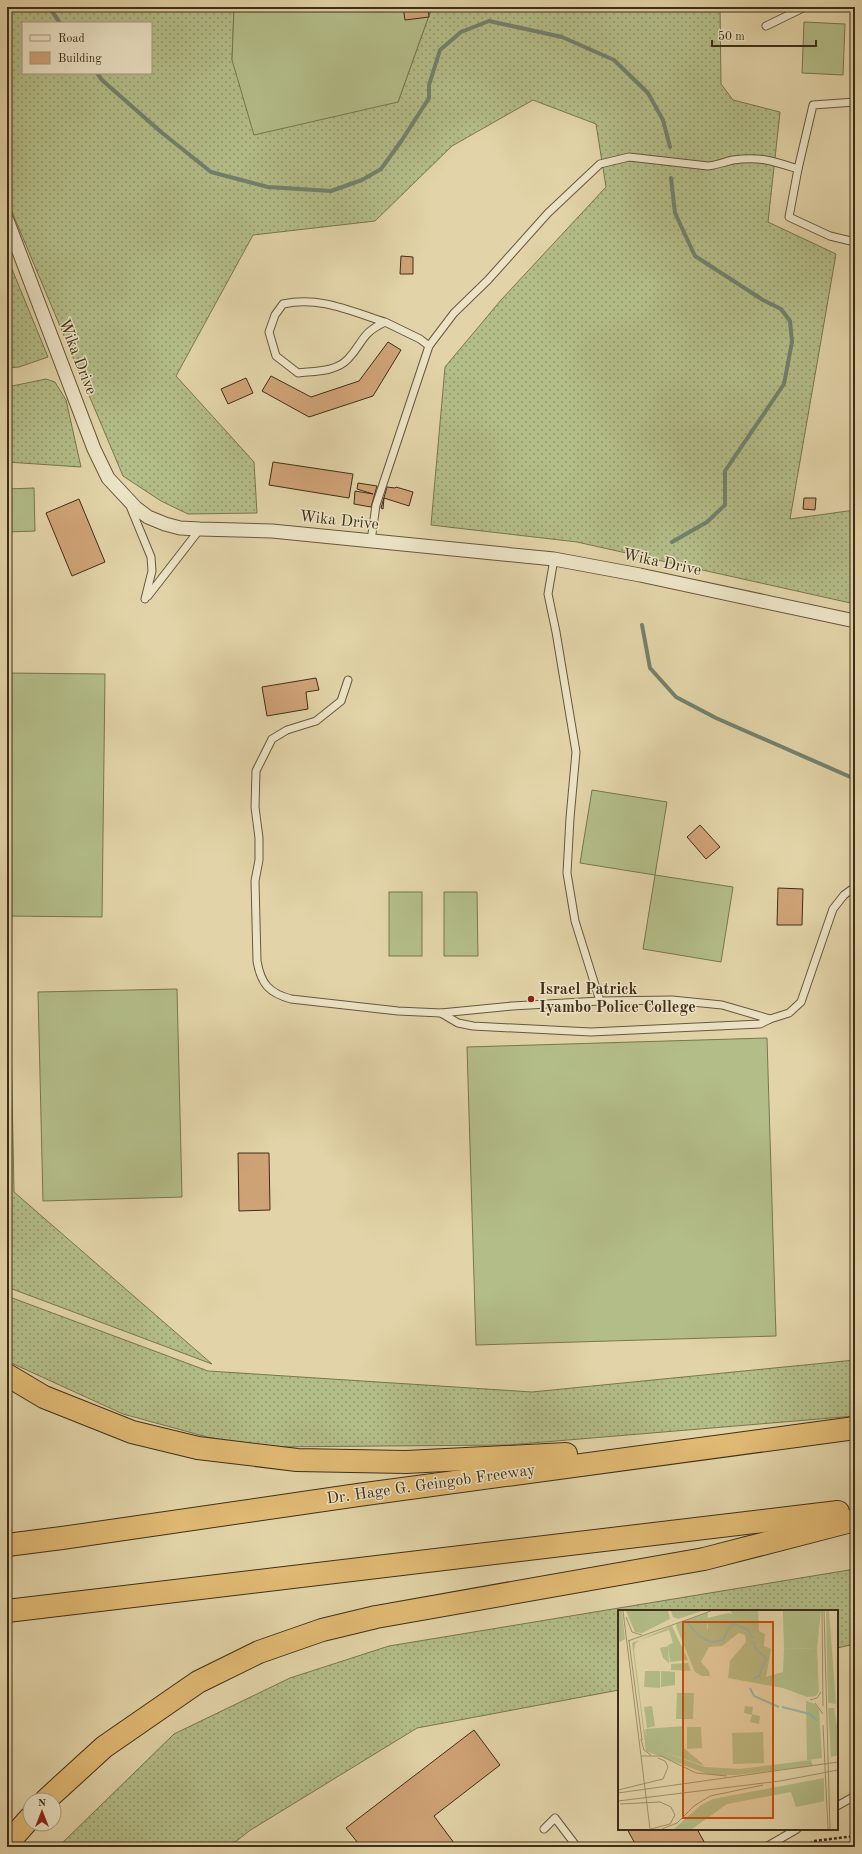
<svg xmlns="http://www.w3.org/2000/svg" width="862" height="1854" font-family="'Old Standard TT',serif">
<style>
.grass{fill:url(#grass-dots);stroke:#787650;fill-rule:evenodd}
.garden{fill:#b3bd88;stroke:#787650}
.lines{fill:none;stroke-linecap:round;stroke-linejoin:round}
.stream{stroke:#72816f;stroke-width:4}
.building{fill:#d0a377;stroke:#3e2e18}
.lane-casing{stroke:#67583c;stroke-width:9}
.street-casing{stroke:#67583c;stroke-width:15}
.highway-casing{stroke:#3e2e18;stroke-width:24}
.path{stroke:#3e2e18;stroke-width:2.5;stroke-dasharray:3 2;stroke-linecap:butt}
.lane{stroke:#ece3c6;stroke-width:7}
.street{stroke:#ece3c6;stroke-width:13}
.highway{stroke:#e1ba74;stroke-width:22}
.poi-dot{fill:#8f2418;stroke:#ece3c6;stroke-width:1.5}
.labels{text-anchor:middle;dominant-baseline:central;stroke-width:3;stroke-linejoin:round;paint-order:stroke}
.street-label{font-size:16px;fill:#3e2e18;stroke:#ece3c6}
.poi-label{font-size:16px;font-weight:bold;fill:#3e2e18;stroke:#ece3c6;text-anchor:start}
.inset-river{fill:none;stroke:#95b8a9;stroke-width:2}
.inset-road{fill:none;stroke:#a0926e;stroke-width:1}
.view{fill:#c6500e;fill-opacity:0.15;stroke:#c6500e;stroke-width:2}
.inset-edge{fill:none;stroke:#3e2e18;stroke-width:2}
</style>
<defs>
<pattern id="grass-dots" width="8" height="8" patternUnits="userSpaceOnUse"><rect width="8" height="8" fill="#b3bd88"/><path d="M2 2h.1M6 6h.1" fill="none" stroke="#939a6e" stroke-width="1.8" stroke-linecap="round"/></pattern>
</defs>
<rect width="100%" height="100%" fill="#e2d4a8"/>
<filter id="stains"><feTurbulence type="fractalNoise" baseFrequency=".005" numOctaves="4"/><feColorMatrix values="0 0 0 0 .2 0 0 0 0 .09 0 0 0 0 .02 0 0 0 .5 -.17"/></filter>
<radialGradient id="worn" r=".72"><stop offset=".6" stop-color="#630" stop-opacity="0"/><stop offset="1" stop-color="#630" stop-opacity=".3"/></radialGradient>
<g class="grass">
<path d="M7 7H234L232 60 398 102 432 7H720L721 84 733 100 780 112 768 222 836 254 790 519 855 510V604L577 542 431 525 445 367 501 300 606 187 596 124 533 100 452 146 375 221 253 235 176 376 254 462 257 513 188 514 161 501 123 476 7 200ZM23 23H151V73H23Z"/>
<polygon points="7,257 48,357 19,367 7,368"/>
<polygon points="46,379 55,382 66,400 81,467 7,462 7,387"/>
<polygon points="7,988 10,988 14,1192 212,1364 7,1287"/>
<polygon points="7,1296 208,1371 532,1392 855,1360 855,1416 508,1445 263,1447 207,1437 123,1414 7,1361"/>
<polygon points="855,1569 855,1644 837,1648 837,1611 619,1611 619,1690 417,1728 249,1831 229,1847 58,1847 174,1734 290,1678 389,1646"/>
</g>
<g class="garden">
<polygon points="234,7 432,7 398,102 254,135 232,60"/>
<polygon points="804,22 845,24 843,75 802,73"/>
<polygon points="34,488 35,531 7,532 7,489"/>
<polygon points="7,673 105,674 102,917 7,916"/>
<polygon points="592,790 667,802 655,875 733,887 721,962 643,949 655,875 580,863"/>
<rect x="389" y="892" width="33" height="64"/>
<polygon points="444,892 477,892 478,956 444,956"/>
<polygon points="177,989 182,1197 43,1201 38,992"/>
<polygon points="767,1038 776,1336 476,1345 467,1047"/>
</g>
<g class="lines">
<g class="stream">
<polyline points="49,7 60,23"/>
<polyline points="97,73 102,80 161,132 211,172 268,187 331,191 362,180 381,169 402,140 429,98 429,85 440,50 461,32 489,21 562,37 614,60 648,93 663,120 670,147"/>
<polyline points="671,178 675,213 695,256 763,300 781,309 790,321 792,342 784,384 725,471 725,505 707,522 672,542"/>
<polyline points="642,625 650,668 676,697 716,718 855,779"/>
</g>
</g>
<g class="building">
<polygon points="403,7 428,7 429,17 405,20"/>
<polygon points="401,256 413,257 413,274 400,274"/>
<polygon points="388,342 401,350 373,396 309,417 262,391 271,376 311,397 359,381"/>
<polygon points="246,378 253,393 228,404 221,389"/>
<polygon points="273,462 353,474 349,498 269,485"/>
<polygon points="358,483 377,486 371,507 354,504 355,491 373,494 357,489"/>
<polygon points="387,487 395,488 396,487 413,492 409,506 384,498 383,509 381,508"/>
<polygon points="804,498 816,498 815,510 803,509"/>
<polygon points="79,499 105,562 72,576 46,513"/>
<polygon points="316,678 319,690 306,692 308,709 267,716 262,687"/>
<polygon points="700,825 720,847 706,859 687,837"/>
<polygon points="778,888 803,889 802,925 777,925"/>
<polygon points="238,1153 269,1153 270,1210 239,1211"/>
<polygon points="474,1730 500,1765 434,1816 457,1847 361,1847 346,1828"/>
<polygon points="627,1829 697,1829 707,1847 637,1847"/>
</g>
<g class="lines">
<g class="lane-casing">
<g id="lane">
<polyline points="766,26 805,7"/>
<polyline points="798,169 813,105 855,102"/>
<path d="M385 322C350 311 320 296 283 304L275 315 269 332 276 356 298 373C314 371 336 372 348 359 364 342 360 334 385 322L420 339 429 346"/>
<polyline points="130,506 151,557 152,571 145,599"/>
<path d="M371 541 376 505 429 346 454 313 488 280 548 213 600 164 629 157 708 166C717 165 724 162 733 160 760 156 773 161 798 169L789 217 830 236 855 242"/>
<polyline points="554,559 548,594 556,632 576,752 570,818 567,873 575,921 600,1001"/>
<polyline points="148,596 200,529"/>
<path d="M348 680 341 701 316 721 287 730 272 739 256 771 255 807 259 838V860L255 881 257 961C261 984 269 993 291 999L398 1011 441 1013 512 1006 600 1001 672 1000 722 1005 770 1019"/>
<polyline points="441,1013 458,1023 473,1026 591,1032 760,1024 770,1019 789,1013 801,1002 833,909 844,895 855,887"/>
<polyline points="837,1806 855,1796"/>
<polyline points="544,1829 555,1818 577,1847"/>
<polyline points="766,1847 797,1829"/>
</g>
</g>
<g class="street-casing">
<polyline id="street" points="7,220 94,449 108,478 136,508 148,517 165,524 180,528 200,529 272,531 554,559 640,575 855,621"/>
</g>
<g class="highway-casing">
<g id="highway">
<polyline points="7,1375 44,1397 132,1432 198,1448 297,1460 406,1462 566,1454"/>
<polyline points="7,1545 62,1538 358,1495 855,1428"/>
<polyline points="7,1611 838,1512"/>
<polyline points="46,1800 104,1747 198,1682 259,1652 322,1630 376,1617 704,1559 855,1520"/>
<polyline points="7,1844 30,1818"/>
</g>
</g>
<polyline class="path" points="806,1847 814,1841 855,1836"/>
<use href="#lane" class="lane"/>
<use href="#street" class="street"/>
<use href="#highway" class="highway"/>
</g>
<circle class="poi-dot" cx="531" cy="999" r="4"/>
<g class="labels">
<g class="street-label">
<text transform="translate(77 357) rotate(69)">Wika Drive</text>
<text transform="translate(339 521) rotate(6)">Wika Drive</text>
<text transform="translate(662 563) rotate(12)">Wika Drive</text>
<text transform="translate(431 1485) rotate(-8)">Dr. Hage G. Geingob Freeway</text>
</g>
<g class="poi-label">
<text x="539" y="990">Israel Patrick<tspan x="539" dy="18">Iyambo Police College</tspan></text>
</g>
</g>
<g transform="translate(618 1610)">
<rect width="220" height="220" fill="#e2d4a8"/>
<path d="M0 1H4L7 29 0 33ZM8 1H50L52 9 24 23 17 22ZM113 1H158H140L141 21 147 24 146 36 153 39 148 67 165 62 166 39 199 38 201 81 198 86 189 87 165 78 110 68 112 51 128 32 127 25 121 23 104 36 91 37 83 52 91 61 92 66H84L77 62 58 16 59 13 90 2 89 19 114 4ZM208 1H211L218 94 210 93ZM54 16 70 50 52 52 50 35 55 33 51 20 21 30 17 34 16 40 26 119 29 127 27 119 66 116V138L87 156 37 139 87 157 121 159 193 150 195 156 118 165H92L28 141 14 33ZM50 36 51 53 45 48 42 38ZM70 53 73 61 53 60V54ZM188 91 197 94 201 100 204 148 189 150ZM210 98H216L220 122V145L213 147ZM206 168V191L203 192 178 197 173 182 109 194 74 219H56L83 195 95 189Z" fill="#b3bd88"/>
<path d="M53 1H84L60 9 55 7Z" fill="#b3bd88"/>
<path d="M165 1H203L199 38 166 39ZM111 3 114 4 107 23 91 26 89 8ZM27 61H42V78L26 77ZM43 61 57 62V75L43 77ZM59 83H76L75 109H58ZM34 96 37 116 29 118 26 97ZM127 96 135 97 134 104 142 106 141 114 132 112 134 105 126 103ZM69 117H83L84 138 69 139ZM145 122 146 153 115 154 114 123Z" fill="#b3bd88"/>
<path class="inset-river" d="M69 12 81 26 93 32 105 30 111 18 116 14 129 19 135 28M135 31 138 39 148 48 141 66 135 69M132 78 136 86 161 97M164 97 192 104 199 111"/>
<path class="inset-road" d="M5 1 23 146M204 1 205 96M206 1 212 219M8 7 14 22 24 25M10 31 93 1M11 31 24 130M192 90 199 88 203 82M197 93 205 104M205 115 210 219M23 129 26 140 33 145M0 180 45 169 50 157 47 151 40 148M0 183 220 152M0 191 162 171 220 160M2 194 42 192 53 197 57 205 52 214 33 219M32 219 23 146H43L78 163 109 166M44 219 59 213 76 196 92 186 145 175"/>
<path class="view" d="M65 12H155V208H65Z"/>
<rect width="220" height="220" class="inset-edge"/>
</g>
<rect width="862" height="1854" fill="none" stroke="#e2d4a8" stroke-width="24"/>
<rect x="8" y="8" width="846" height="1838" fill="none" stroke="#3e2e18" stroke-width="2"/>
<rect x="12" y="12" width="838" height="1830" fill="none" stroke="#3e2e18"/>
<rect x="22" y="22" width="130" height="52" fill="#ece3c6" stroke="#a69b80"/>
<rect x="30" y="35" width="20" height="6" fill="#ece3c6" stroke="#a69b80"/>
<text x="58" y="42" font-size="12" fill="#3e2e18">Road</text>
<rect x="30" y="52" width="20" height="12" fill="#d0a377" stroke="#a69b80"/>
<text x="58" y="62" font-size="12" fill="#3e2e18">Building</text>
<g transform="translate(42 1812)"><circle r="19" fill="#ece3c6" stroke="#a69b80"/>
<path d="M0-3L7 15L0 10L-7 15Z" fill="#8f2418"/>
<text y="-6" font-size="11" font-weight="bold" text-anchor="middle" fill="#3e2e18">N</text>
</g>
<path d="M712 40v6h104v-6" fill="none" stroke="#3e2e18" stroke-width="2"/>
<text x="718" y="40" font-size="12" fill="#3e2e18" stroke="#ece3c6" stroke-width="3" paint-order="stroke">50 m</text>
<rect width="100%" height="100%" filter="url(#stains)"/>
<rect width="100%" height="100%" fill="url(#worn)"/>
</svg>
